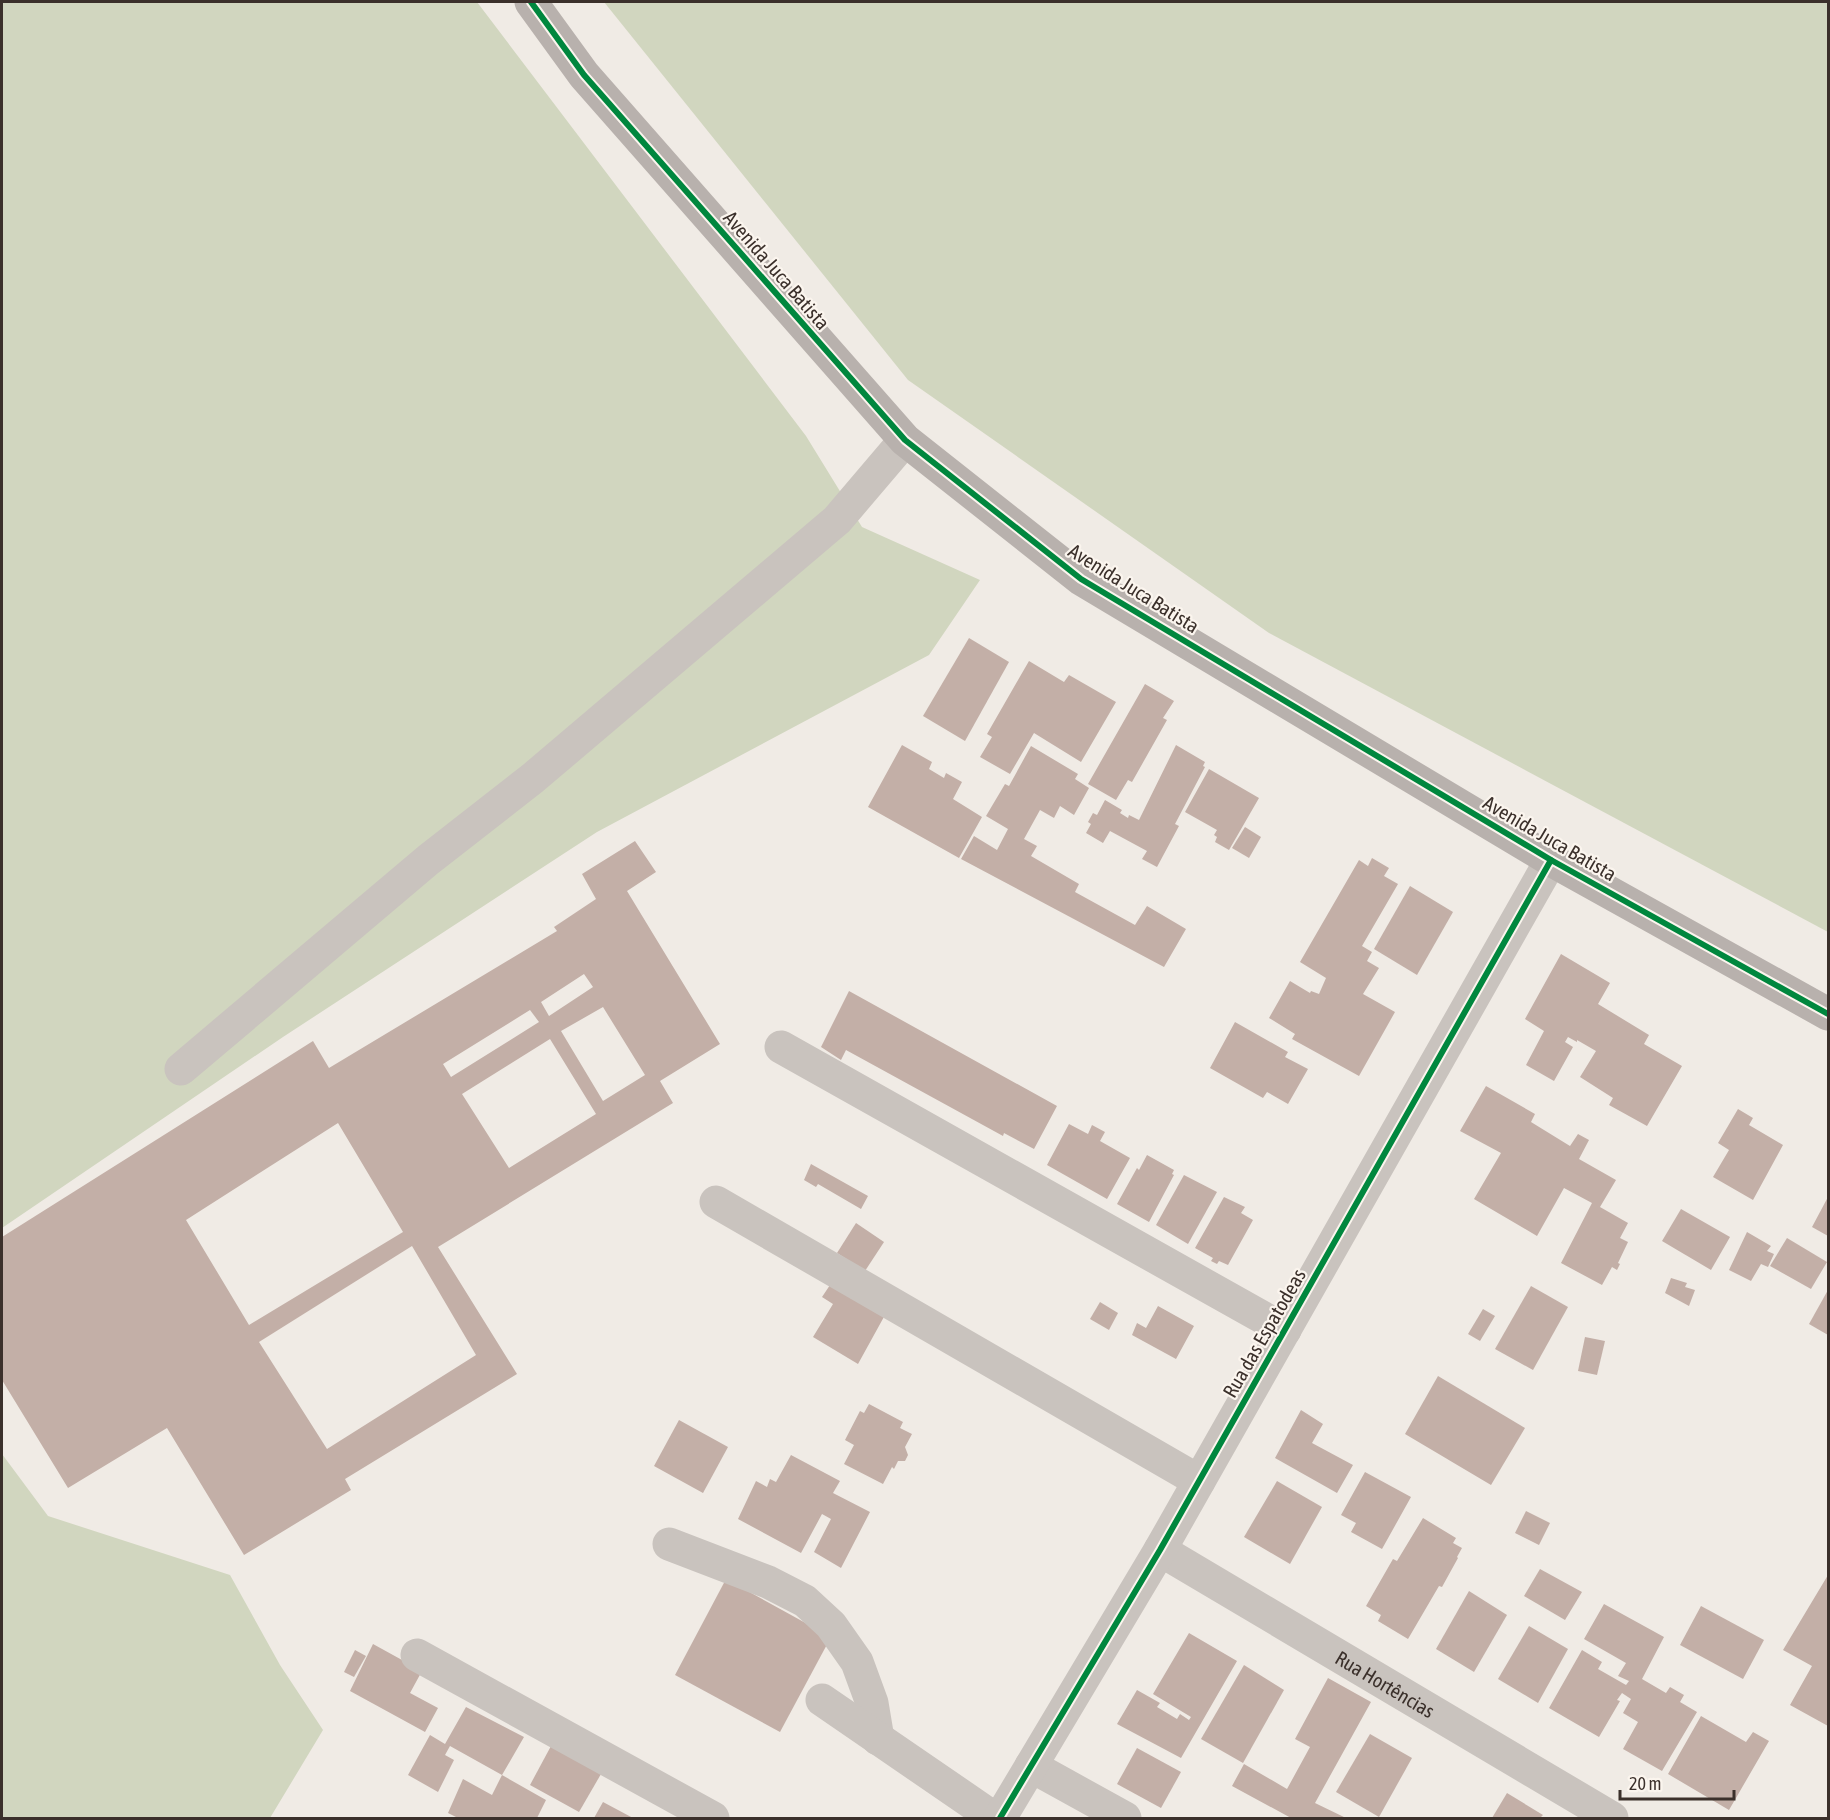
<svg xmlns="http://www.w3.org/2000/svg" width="1830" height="1820" font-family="'Asap Condensed',sans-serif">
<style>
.green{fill:#d1d6bf}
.building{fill:#c3afa7;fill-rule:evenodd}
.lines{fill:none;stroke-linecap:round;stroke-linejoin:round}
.minor{stroke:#c9c3be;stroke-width:33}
.major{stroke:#b8b1ad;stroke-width:33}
.cycleway-casing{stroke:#fbf5ee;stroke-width:10}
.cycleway{stroke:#00873e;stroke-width:6}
.labels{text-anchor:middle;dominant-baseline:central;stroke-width:4.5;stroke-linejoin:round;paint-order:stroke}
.street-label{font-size:20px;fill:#3b302b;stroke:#fbf5ee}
</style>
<rect width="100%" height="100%" fill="#f0ebe5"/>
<g class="green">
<polygon points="2,2 477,2 806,436 862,527 980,580 929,655 597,832 283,1037 2,1228"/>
<polygon points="604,2 1828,2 1828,932 1269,633 908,380"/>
<polygon points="2,1454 48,1516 230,1575 280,1665 323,1730 270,1818 2,1818"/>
</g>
<g class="building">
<polygon points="969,638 1009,662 965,741 923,716"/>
<polygon points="1029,661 1064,682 1069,675 1116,702 1081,762 1034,733 1010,774 980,757 992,737 987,734"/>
<polygon points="1145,684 1174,701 1163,718 1167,720 1132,782 1128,780 1116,800 1088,784"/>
<polygon points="902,745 932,762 929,769 944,778 946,773 962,782 953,799 982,817 959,858 868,807"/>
<polygon points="1176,745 1205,762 1203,766 1205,767 1175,824 1179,826 1157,867 1142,859 1147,851 1110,831 1103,843 1086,833 1091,824 1088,822 1093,813 1097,815 1105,800 1122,810 1120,813 1128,818 1129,815 1139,820"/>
<polygon points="1031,746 1078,774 1075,779 1089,788 1074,815 1060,806 1054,818 1040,810 1024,839 1037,846 1031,856 1079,884 1075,892 1135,925 1147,906 1186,929 1164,967 961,859 974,836 997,850 1008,829 986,816 1005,784 1009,786"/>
<polygon points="1209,769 1259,798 1229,850 1215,842 1217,837 1214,835 1217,830 1185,812"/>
<polygon points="1245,827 1261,837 1249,858 1232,848"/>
<path d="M635 841 656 872 627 891 720 1044 660 1081 673 1103 438 1247 517 1374 345 1479 351 1490 244 1555 167 1428 68 1488 2 1380V1237L313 1041 329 1068 557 931 554 927 596 899 582 874ZM584 974 593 987 549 1016 541 1002ZM603 1007 645 1075 603 1101 561 1031ZM530 1010 539 1022 451 1077 443 1064ZM550 1039 596 1114 509 1168 462 1094ZM338 1123 403 1232 249 1325 186 1220ZM412 1246 476 1355 327 1449 259 1342Z"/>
<polygon points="1372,858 1389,868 1384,876 1398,884 1362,946 1372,952 1367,961 1379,968 1363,994 1395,1012 1359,1076 1292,1039 1295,1034 1269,1018 1290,981 1310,993 1311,991 1319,994 1326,978 1300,962 1359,860 1368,866"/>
<polygon points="1410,886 1453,912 1417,975 1374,949"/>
<polygon points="1561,954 1610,983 1598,1004 1649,1035 1644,1044 1682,1066 1647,1126 1609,1105 1613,1098 1580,1077 1596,1051 1577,1040 1577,1042 1568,1037 1565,1042 1573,1047 1554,1081 1526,1065 1544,1031 1525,1019"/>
<polygon points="849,991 1057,1106 1034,1149 1004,1133 1003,1136 846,1050 841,1060 821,1047"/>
<polygon points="1235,1022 1288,1052 1285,1057 1308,1069 1288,1104 1267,1092 1263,1098 1210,1068"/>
<polygon points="1486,1086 1535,1114 1531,1122 1570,1146 1578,1134 1589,1140 1579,1159 1616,1180 1600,1207 1628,1223 1620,1238 1628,1242 1618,1263 1620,1264 1617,1270 1612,1267 1602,1285 1561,1263 1592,1203 1564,1188 1537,1236 1474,1199 1501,1153 1460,1131"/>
<polygon points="1738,1109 1753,1118 1749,1125 1783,1145 1753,1200 1713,1177 1729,1150 1718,1143"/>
<polygon points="1069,1124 1088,1134 1092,1125 1105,1132 1100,1141 1130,1158 1107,1199 1047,1165"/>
<polygon points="1147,1155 1174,1170 1172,1174 1174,1175 1149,1222 1117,1204 1137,1168 1139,1170"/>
<polygon points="811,1164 868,1196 861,1209 818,1184 816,1187 804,1180"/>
<polygon points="1184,1175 1217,1192 1188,1244 1156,1225"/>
<polygon points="1224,1197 1245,1207 1241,1213 1253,1220 1228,1265 1219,1261 1217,1264 1211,1261 1213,1258 1195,1248"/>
<polygon points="1828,1197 1828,1236 1812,1227"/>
<polygon points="1681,1209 1730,1237 1711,1270 1662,1241"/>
<polygon points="856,1223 884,1242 865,1271 837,1253"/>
<polygon points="1747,1232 1771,1246 1767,1251 1774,1254 1768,1267 1761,1264 1751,1281 1729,1270"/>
<polygon points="1787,1238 1827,1262 1811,1289 1770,1266"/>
<polygon points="1671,1278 1687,1283 1685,1287 1695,1290 1689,1306 1665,1293"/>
<polygon points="834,1279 885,1315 858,1364 813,1337 833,1304 822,1297"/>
<polygon points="1531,1286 1568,1307 1533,1370 1495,1349"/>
<polygon points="1828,1290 1828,1335 1809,1324"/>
<polygon points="1100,1302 1118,1313 1109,1330 1090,1319"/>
<polygon points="1158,1306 1194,1326 1176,1359 1132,1335 1137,1323 1146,1328"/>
<polygon points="1483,1309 1495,1316 1480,1341 1468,1334"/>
<polygon points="1585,1337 1605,1341 1597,1375 1578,1371"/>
<polygon points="1438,1376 1525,1428 1491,1485 1405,1434"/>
<polygon points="869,1404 903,1422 900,1428 912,1434 905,1447 908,1455 905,1461 898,1461 894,1469 892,1467 883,1484 844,1464 854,1445 845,1440 860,1411 864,1413"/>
<polygon points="1301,1410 1323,1424 1312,1443 1353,1465 1337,1493 1275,1458"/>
<polygon points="679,1420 728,1447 703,1493 654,1466"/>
<polygon points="791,1455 840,1481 833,1493 870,1512 841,1568 814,1552 831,1519 822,1514 801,1553 738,1519 756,1481 767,1487 770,1479 776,1482"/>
<polygon points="1365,1472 1411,1497 1382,1549 1351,1532 1356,1523 1341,1515"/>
<polygon points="1277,1481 1322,1507 1290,1564 1244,1537"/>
<polygon points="1526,1511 1550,1523 1539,1545 1515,1533"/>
<polygon points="1423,1518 1456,1538 1453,1543 1462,1548 1457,1557 1458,1558 1442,1587 1439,1586 1408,1639 1378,1621 1381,1615 1366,1606 1393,1559 1397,1561"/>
<polygon points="1540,1569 1582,1592 1565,1620 1524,1596"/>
<polygon points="1828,1575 1828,1726 1790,1705 1812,1666 1783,1650"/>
<polygon points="726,1579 831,1637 780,1732 675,1675"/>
<polygon points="1469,1591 1507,1615 1474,1672 1436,1649"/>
<polygon points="1604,1604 1664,1637 1642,1679 1666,1693 1670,1687 1684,1695 1680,1702 1697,1712 1662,1771 1623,1749 1638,1722 1623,1713 1631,1699 1622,1693 1617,1700 1620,1701 1599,1737 1549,1708 1582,1650 1602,1662 1598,1669 1626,1685 1629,1681 1618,1676 1626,1663 1584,1639"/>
<polygon points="1701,1606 1764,1640 1743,1679 1680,1645"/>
<polygon points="1529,1626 1568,1649 1538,1703 1498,1679"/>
<polygon points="1189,1633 1237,1661 1181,1758 1117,1724 1137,1690 1160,1703 1157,1707 1177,1719 1180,1714 1189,1720 1191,1717 1153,1694"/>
<polygon points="373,1644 422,1671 410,1693 438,1708 425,1732 350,1691"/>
<polygon points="355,1650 366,1656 354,1677 344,1672"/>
<polygon points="1244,1665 1284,1690 1243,1763 1201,1739"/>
<polygon points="1328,1678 1371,1702 1315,1803 1346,1818 1291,1818 1232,1786 1244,1764 1287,1789 1310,1747 1295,1739"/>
<polygon points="466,1707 524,1737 502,1775 450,1746 445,1755 454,1760 438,1792 408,1775 430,1735 445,1744"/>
<polygon points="1701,1716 1746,1742 1753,1732 1769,1741 1729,1810 1668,1774"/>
<polygon points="1370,1734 1412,1758 1379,1817 1336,1792"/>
<polygon points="551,1746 601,1774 579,1812 530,1785"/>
<polygon points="1137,1748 1181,1772 1161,1808 1117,1784"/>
<polygon points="502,1775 546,1800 537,1818 458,1818 448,1813 463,1779 492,1795"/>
<polygon points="1507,1793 1543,1815 1540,1818 1492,1818"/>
<polygon points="603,1802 633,1818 594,1818"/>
</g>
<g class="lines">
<g class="minor">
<polyline points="781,1047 1285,1330"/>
<polyline points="181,1069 428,860 533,778 837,520 905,440"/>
<polyline points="716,1202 1199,1481"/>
<polyline points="669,1544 768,1582 805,1601 831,1625 857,1662 872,1703 878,1739"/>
<path id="s1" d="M1160 1550 1612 1818"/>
<polyline points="417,1655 713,1818"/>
<polyline points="822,1700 994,1818"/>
<polyline points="1031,1766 1125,1818"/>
<polyline points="1000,1818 1160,1550 1551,860"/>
</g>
<polyline class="major" points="531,2 584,75 905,440 1081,579 1551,860 1828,1014"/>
<g class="cycleway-casing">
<g id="cycleway">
<polyline points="531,2 584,75 905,440 1081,579 1551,860 1828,1014"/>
<polyline points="1000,1818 1160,1550 1551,860"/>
</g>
</g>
<use href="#cycleway" class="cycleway"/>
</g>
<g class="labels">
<g class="street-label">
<text transform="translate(777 270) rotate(49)">Avenida Juca Batista</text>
<text transform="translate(1134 588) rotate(32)">Avenida Juca Batista</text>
<text transform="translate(1550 838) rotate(30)">Avenida Juca Batista</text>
<text transform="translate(1264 1333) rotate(-60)">Rua das Espatodeas</text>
<text stroke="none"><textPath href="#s1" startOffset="262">Rua Hortências</textPath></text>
</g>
</g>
<rect width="1830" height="1820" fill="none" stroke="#3b302b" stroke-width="6"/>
<path d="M1620 1790v9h114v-9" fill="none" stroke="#3b302b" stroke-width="3"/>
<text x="1629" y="1790" font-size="18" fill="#3b302b" stroke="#fbf5ee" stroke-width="4.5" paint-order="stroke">20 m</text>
</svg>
